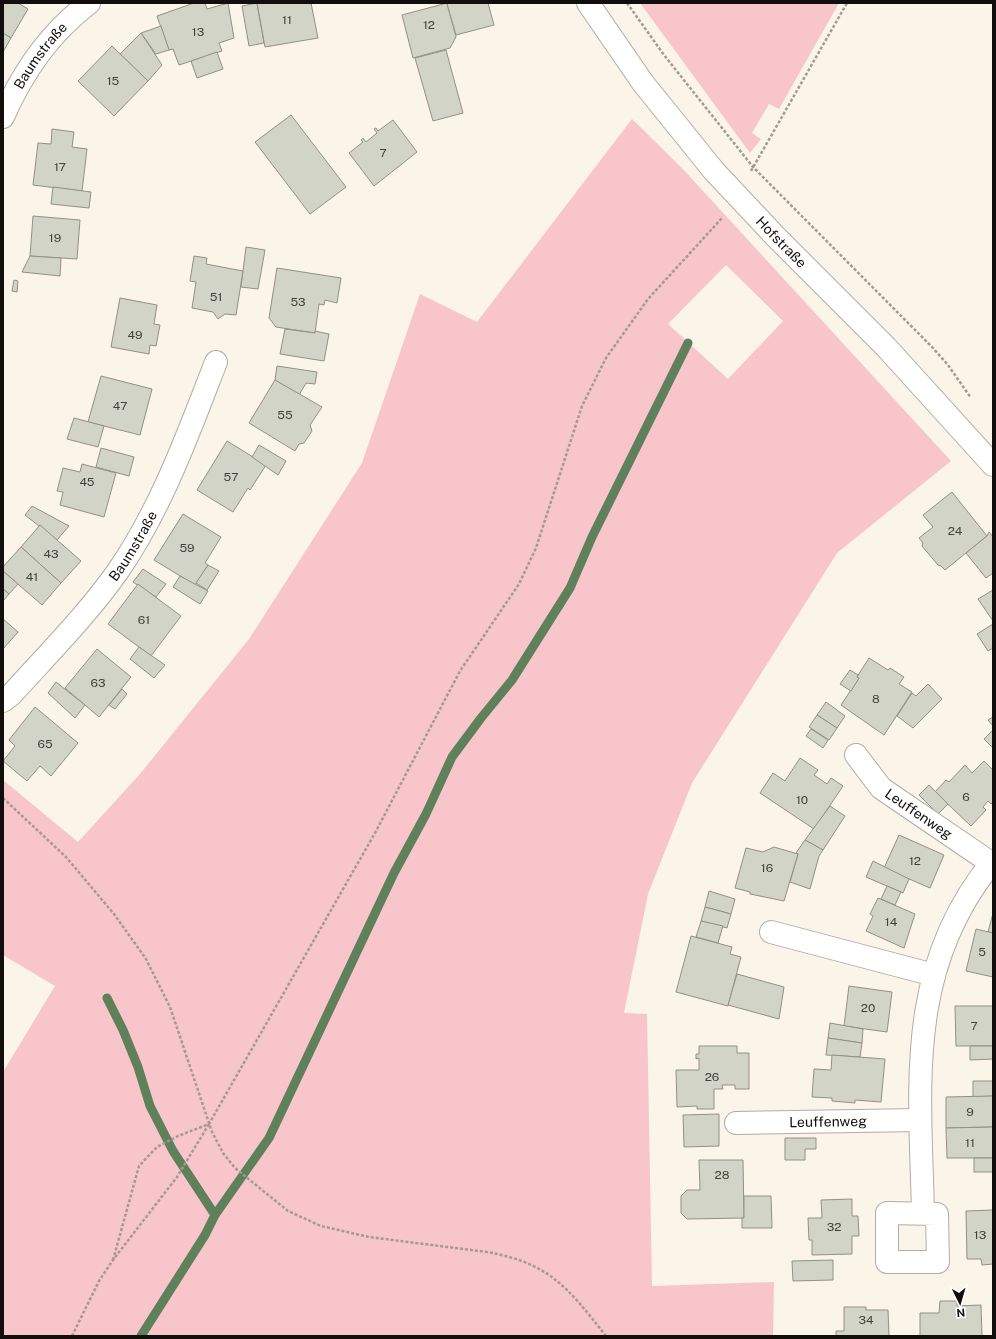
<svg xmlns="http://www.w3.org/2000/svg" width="996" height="1339" font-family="'Public Sans',sans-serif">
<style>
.green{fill:#f8c5cb;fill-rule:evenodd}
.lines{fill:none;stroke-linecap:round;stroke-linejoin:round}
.stream{stroke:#5e815c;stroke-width:9}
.building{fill:#d3d4c8;stroke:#909185}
.minor-casing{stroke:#b3aca1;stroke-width:24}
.path{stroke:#a19b93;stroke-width:2.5;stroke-dasharray:3 2;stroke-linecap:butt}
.minor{stroke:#fff;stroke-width:22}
.labels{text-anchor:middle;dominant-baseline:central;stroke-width:4;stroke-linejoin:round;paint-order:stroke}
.number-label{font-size:12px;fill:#42403a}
.street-label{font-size:14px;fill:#110e0b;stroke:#fff}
</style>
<rect width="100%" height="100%" fill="#fbf4e8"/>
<g class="green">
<polygon points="640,3 839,3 779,109 769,104 752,133 761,139 750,153"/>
<path d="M632 119 681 167 951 461 837 553 692 783 648 894 624 1013 647 1014 652 1286 774 1282 773 1336H3V1072L55 986 3 955V780L78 842 140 774 249 639 362 463 420 294 477 322ZM726 265 783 321 728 379 668 324Z"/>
</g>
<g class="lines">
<g class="stream">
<polyline points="107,998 123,1030 138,1067 150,1106 173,1151 215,1215"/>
<polyline points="141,1336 205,1235 215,1215 269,1138 394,873 426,814 452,757 481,718 512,680 570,588 592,537 688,343"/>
</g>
</g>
<g class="building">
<polygon points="3,3 18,3 28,9 11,38 3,33"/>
<polygon points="194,3 205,3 207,9 228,3 234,38 219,43 222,51 179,65 173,49 169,50 157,16"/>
<polygon points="257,3 264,43 249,46 242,6"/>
<polygon points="257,3 311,3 318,38 265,47"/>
<polygon points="447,3 456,37 450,48 413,58 402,15"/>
<polygon points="450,3 488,3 494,25 456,35 447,4"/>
<polygon points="161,26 169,50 156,54 141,33"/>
<polygon points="3,33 11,38 3,52"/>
<polygon points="141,33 162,65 148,81 120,54"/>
<polygon points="112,46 148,81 114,116 78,81"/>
<polygon points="446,50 463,113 433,121 415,58"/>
<polygon points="217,52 223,69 197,78 191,61"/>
<polygon points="291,115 346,187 310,214 255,142"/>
<polygon points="393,120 417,152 374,186 349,153 363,142 361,140 363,138 366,142 377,133 374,129 376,128 378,131"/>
<polygon points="52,129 74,132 72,147 87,149 82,191 33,185 38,143 51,144"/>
<polygon points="53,187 91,192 89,208 51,204"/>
<polygon points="33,216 80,220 77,259 30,256"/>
<polygon points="246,247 265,250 258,289 241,287"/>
<polygon points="30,256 61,258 60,276 22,272"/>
<polygon points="194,256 207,258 206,264 243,271 236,315 225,314 218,319 213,312 192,308 196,282 190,281"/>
<polygon points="277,268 341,278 337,303 325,300 324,305 319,304 315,333 276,327 269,318"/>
<polygon points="14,280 18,281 17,292 12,291"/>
<polygon points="120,298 157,305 154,324 160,325 156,346 150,345 149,354 111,347"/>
<polygon points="285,329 315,333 315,331 329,334 324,361 280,354"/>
<polygon points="277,366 317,372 315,384 306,383 299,395 275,380"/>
<polygon points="101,376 152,389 140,435 88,422"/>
<polygon points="275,380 322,407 310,425 312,431 304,443 299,444 295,451 249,423"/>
<polygon points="74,418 104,426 98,447 67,439"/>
<polygon points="227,441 266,465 250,490 248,488 233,512 197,490"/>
<polygon points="259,445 286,461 278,475 252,457"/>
<polygon points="101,448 134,457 129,476 96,467"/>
<polygon points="82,464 116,473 104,517 60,505 63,492 57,491 63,468 80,472"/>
<polygon points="952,492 987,536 945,570 941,566 938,565 922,546 923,543 919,538 933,527 923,515"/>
<polygon points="32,506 69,526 57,540 25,515"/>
<polygon points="183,514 221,537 205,563 208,565 195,585 154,560"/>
<polygon points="40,525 81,561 61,583 21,547"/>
<polygon points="989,532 993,537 993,573 986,578 966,553 987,536"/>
<polygon points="21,547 61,583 42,605 3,571 3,567"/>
<polygon points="208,565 219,571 207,590 196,583"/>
<polygon points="143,569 166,584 156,597 133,582"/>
<polygon points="3,571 18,584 9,594 3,589"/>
<polygon points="180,576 208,591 200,604 173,587"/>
<polygon points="138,584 181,616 151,656 108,624"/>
<polygon points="3,589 9,594 3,601"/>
<polygon points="993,590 993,621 978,599"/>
<polygon points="3,619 18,632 3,649"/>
<polygon points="993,624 993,648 988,651 977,634"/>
<polygon points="139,647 165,665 154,678 130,659"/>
<polygon points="97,649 131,677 99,717 65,688"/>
<polygon points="869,658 888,670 890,668 904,677 899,684 912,692 884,735 841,705 859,678 857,677"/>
<polygon points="850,670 858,675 857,677 859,678 851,691 840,684"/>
<polygon points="56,682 85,705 75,718 48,693"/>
<polygon points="928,684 942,699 913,728 897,716 912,693 916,696"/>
<polygon points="122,689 127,694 115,709 109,705"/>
<polygon points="826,702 845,716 837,728 817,715"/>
<polygon points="35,707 78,743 51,776 40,766 27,781 3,761 15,746 9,740"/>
<polygon points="817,715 837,728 829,740 809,727"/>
<polygon points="993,717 993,726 988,720"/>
<polygon points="811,729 828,740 823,748 806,736"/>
<polygon points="993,730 993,748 984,739"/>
<polygon points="800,758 818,770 814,775 827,784 831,778 843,786 814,829 760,793 773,773 785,781"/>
<polygon points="984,761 993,770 993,802 991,804 988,801 983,807 986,810 971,826 935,792 946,780 949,782 965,765 972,773"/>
<polygon points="929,785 948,804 938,814 919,795"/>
<polygon points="830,806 845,816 823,850 805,840"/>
<polygon points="899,835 944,855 930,888 884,868"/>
<polygon points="805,840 823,850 819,856 810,889 790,882 798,854 796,853"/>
<polygon points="774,847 798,854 784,901 750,894 750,892 735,888 746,848 763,852"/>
<polygon points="873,861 909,879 903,893 866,877"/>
<polygon points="887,886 901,892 895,905 881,899"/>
<polygon points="709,891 735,899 731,914 705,907"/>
<polygon points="878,898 915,914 904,948 866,931 873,916 870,914"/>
<polygon points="705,907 731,914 727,928 701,921"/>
<polygon points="993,913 993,933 988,932"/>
<polygon points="701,921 723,926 718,943 696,937"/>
<polygon points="976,929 993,933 993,977 966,971"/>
<polygon points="691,936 732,947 730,954 741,957 728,1006 676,992"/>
<polygon points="737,974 784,987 779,1019 728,1005"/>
<polygon points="849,986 892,992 887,1032 844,1026"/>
<polygon points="955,1006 993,1006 993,1046 956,1046"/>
<polygon points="830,1023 863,1029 862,1043 828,1038"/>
<polygon points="828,1038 862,1043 860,1057 826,1055"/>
<polygon points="699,1046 737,1046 737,1053 749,1053 749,1089 735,1089 735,1085 722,1085 723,1089 714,1089 714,1109 697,1109 697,1106 677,1107 676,1070 699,1070 699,1058 696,1059 696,1054 699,1054"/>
<polygon points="970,1046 993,1046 993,1059 970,1060"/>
<polygon points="832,1055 885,1059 881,1102 855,1100 855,1103 832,1101 832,1098 812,1097 814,1069 831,1070"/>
<polygon points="973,1081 993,1081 993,1096 973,1097"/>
<polygon points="993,1096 993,1127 946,1128 946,1097"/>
<polygon points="719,1114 719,1146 684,1147 683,1115"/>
<polygon points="993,1127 993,1158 947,1158 946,1128"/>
<polygon points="785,1138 816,1138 816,1149 805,1149 805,1160 785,1160"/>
<rect x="974" y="1158" width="19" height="14"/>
<polygon points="699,1160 743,1160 744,1218 687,1219 681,1213 681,1196 687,1190 700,1190"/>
<polygon points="744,1196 771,1196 772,1228 742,1228 742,1218 744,1218"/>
<polygon points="852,1199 852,1216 858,1216 859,1236 852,1236 852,1254 812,1255 812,1240 809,1240 808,1218 822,1218 821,1200"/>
<polygon points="993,1210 993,1264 982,1265 981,1259 967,1259 966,1211"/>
<polygon points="833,1260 833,1280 793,1281 792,1261"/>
<polygon points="940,1301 957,1301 957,1306 981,1305 982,1336 920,1336 920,1313 939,1313"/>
<polygon points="844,1307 866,1307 866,1310 888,1310 889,1336 836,1336 836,1331 844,1331"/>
</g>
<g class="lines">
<g class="minor-casing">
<g id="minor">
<path id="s1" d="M588 3 643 83 714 171 775 236 886 347 993 465"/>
<path id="s2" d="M3 117C22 73 51 32 89 3"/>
<path id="s3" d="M3 701 11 695C47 655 87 615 118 571 162 507 188 434 216 362"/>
<path id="s4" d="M856 755 881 788 991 863"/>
<polyline points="771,932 934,975"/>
<path id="s5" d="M736 1123 920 1120"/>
<polygon points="887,1213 937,1214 938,1262 887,1262"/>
<path d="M923 1213C920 1085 905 968 993 861"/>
</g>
</g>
<g class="path">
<polyline points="627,3 664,55 753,167 932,347 948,365 971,398"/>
<polyline points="751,171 847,3"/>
<path d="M3 798 66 857 114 914 146 959 170 1007 212 1132 223 1153 235 1168 288 1211 321 1226 369 1237 487 1252C550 1263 568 1288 606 1336"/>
<polyline points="113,1260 139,1166 157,1147 178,1136 209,1124 375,833 460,671 519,584 536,548 582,406 606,358 648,299 722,218"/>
<polyline points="72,1336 99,1281 113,1260 177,1177 209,1124"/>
</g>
<use href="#minor" class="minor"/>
</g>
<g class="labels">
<g class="number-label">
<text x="287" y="20">11</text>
<text x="429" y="25">12</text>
<text x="198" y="32">13</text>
<text x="113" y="81">15</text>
<text x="383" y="153">7</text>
<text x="60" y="167">17</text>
<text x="55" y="238">19</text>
<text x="216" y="297">51</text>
<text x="298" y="302">53</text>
<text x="135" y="335">49</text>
<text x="120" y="406">47</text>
<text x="285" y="415">55</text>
<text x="231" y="477">57</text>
<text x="87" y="482">45</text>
<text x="955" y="531">24</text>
<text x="187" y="548">59</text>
<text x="51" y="554">43</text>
<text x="32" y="577">41</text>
<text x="144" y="620">61</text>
<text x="98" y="683">63</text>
<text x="876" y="699">8</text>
<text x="45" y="744">65</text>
<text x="966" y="797">6</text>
<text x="802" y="800">10</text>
<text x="915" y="861">12</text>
<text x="767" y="868">16</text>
<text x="891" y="922">14</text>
<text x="982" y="952">5</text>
<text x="868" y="1008">20</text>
<text x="974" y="1026">7</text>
<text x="712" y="1077">26</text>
<text x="970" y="1112">9</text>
<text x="970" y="1143">11</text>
<text x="722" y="1175">28</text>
<text x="834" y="1227">32</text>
<text x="980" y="1235">13</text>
<text x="866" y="1320">34</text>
</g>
<g class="street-label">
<text stroke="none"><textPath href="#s2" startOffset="72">Baumstraße</textPath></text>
<text stroke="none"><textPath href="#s1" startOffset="308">Hofstraße</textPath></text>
<text stroke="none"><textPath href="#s3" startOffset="203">Baumstraße</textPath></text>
<text stroke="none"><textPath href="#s4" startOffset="87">Leuffenweg</textPath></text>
<text stroke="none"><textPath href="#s5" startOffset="92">Leuffenweg</textPath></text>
</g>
</g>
<rect width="996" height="1339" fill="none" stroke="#110e0b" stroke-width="8"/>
<g transform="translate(960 1303) rotate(175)" stroke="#ffffff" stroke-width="3" paint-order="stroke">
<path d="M0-3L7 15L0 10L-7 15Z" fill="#110e0b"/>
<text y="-6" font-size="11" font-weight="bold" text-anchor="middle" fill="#110e0b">N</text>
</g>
</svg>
